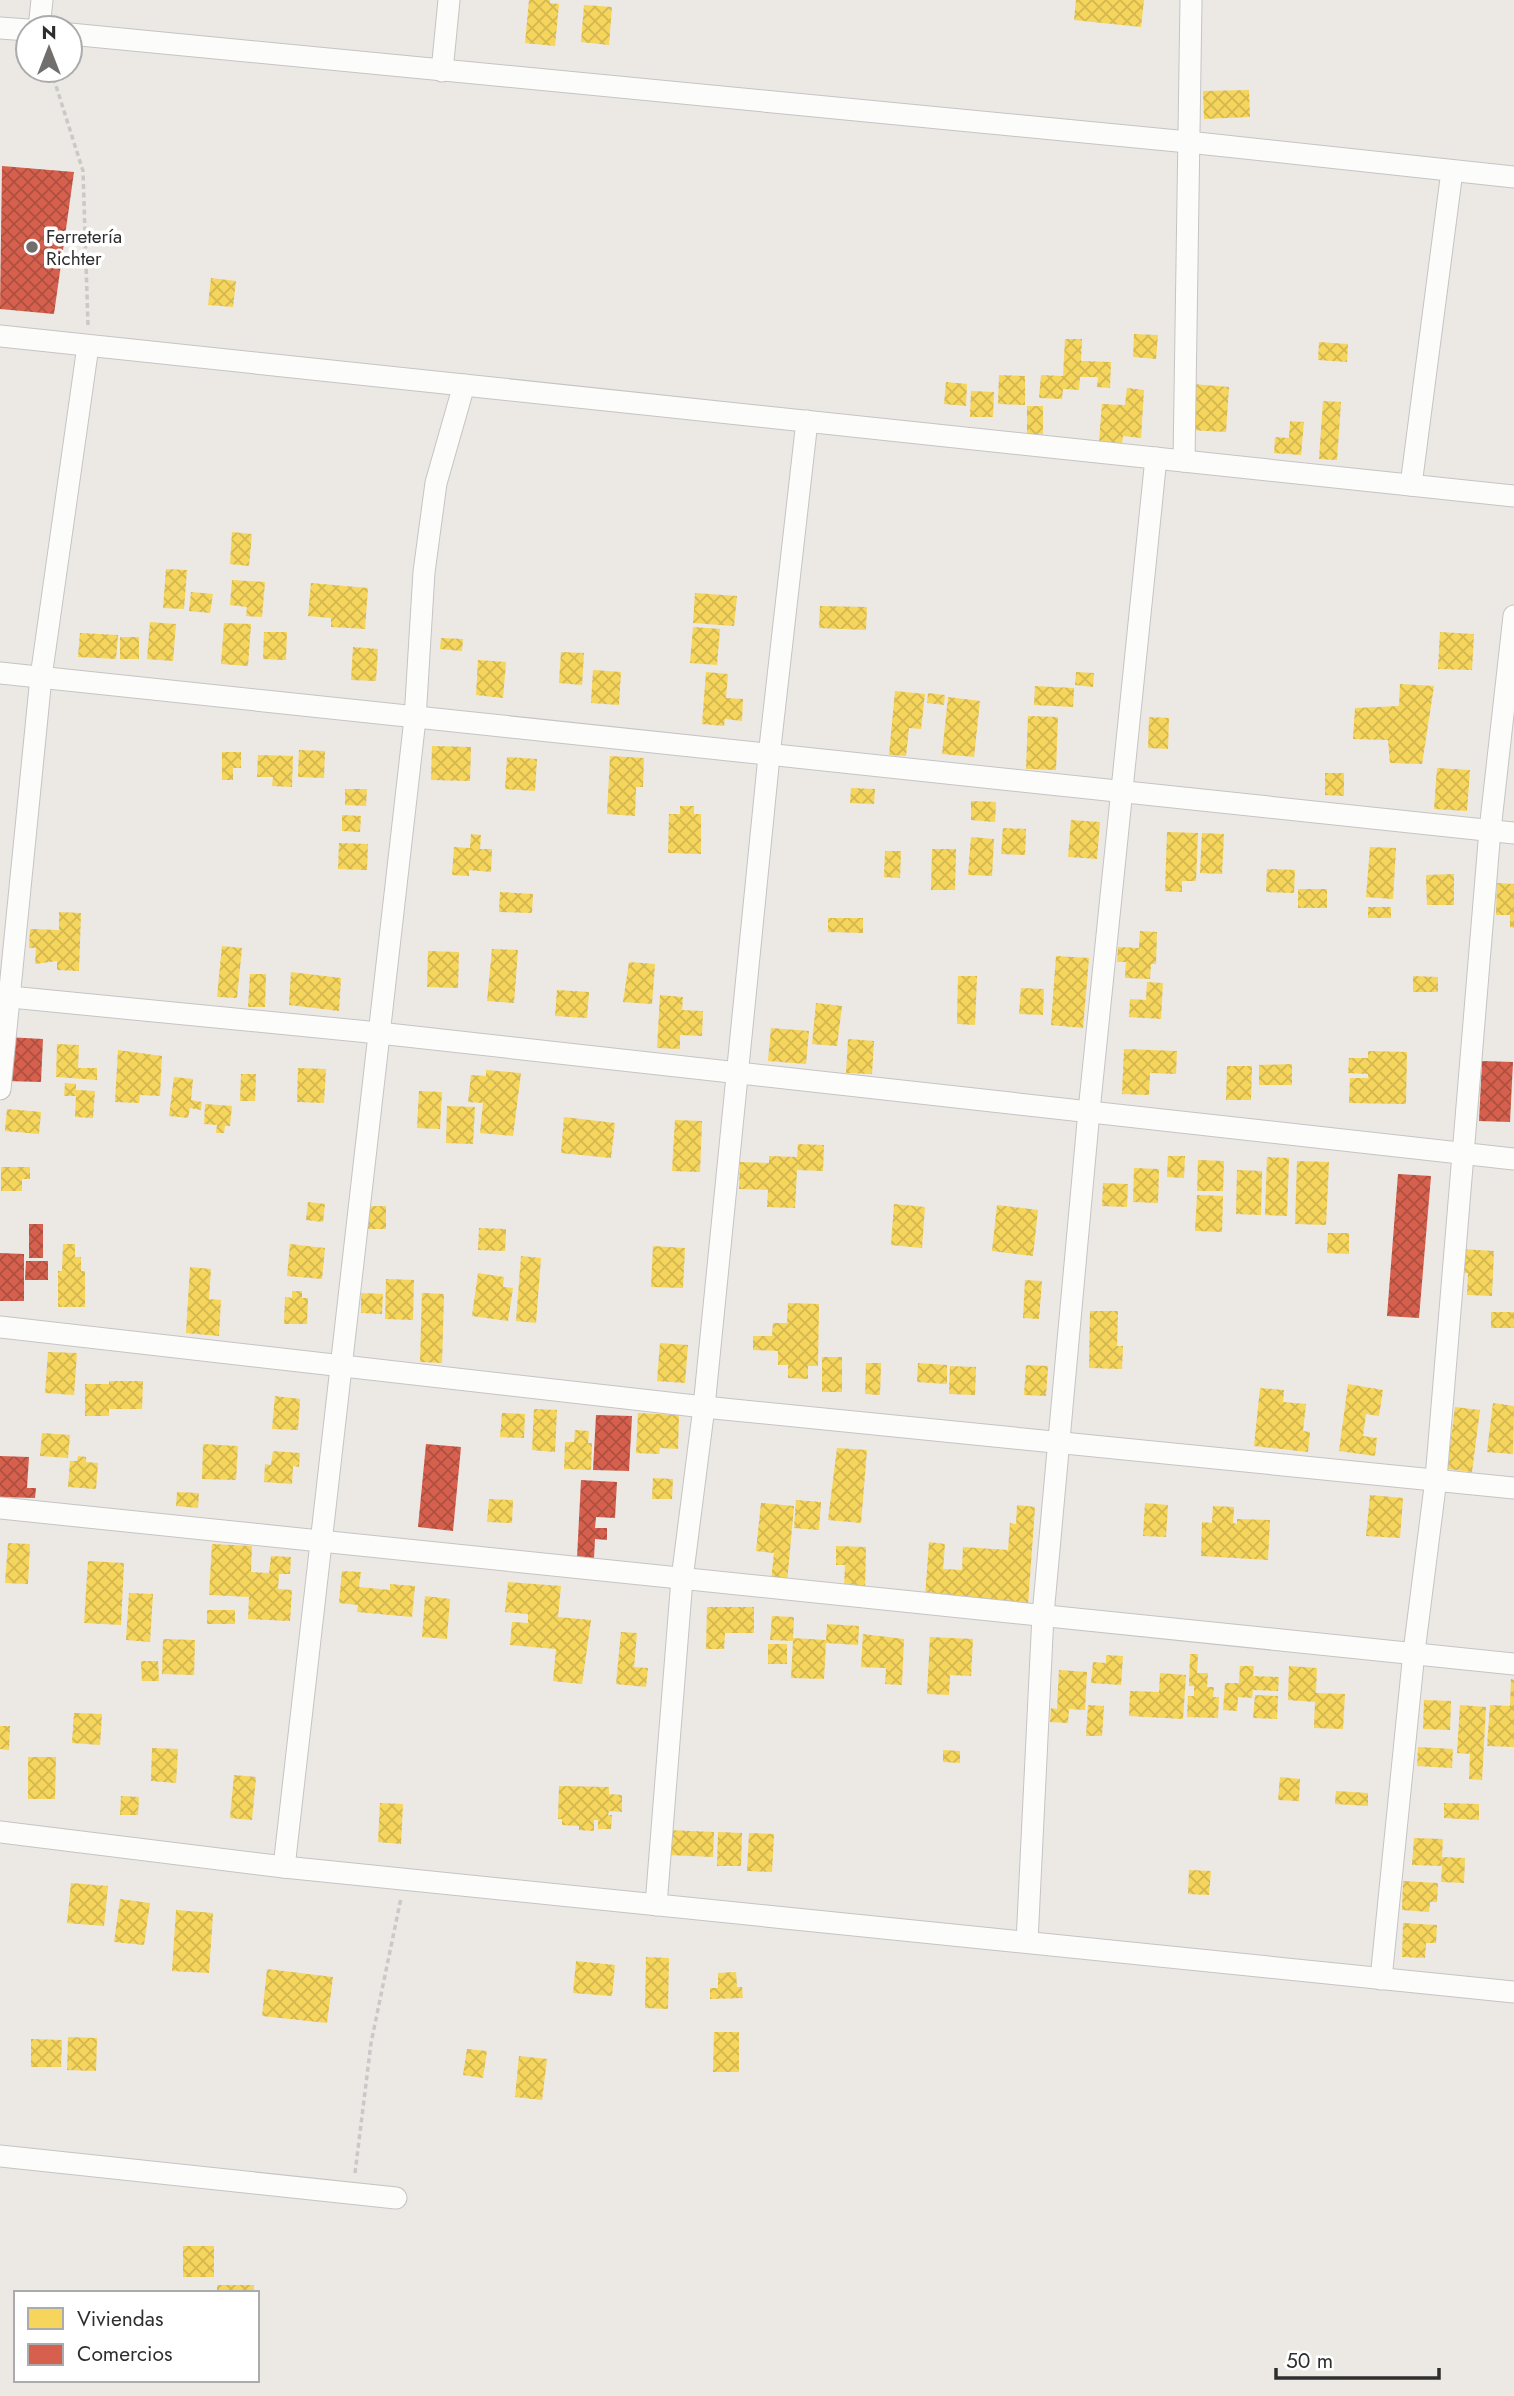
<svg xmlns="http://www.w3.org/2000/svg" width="1514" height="2396" font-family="Jost,sans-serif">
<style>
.homes{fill:url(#homes-cross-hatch)}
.shops{fill:url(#shops-cross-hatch)}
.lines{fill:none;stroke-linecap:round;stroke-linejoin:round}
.street-casing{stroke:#c5c4c5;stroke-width:23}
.path{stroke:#c9c9c8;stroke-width:3.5;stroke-dasharray:5 3.5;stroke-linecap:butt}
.street{stroke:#fcfcfb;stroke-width:21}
.poi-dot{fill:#706f6e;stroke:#fff;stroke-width:2.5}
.labels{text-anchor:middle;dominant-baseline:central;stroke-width:7;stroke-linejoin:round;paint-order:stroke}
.poi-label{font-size:19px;fill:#2e2e2e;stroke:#fff;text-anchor:start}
</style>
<defs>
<pattern id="homes-cross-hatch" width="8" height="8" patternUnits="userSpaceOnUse" patternTransform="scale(1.75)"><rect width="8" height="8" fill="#f6d55c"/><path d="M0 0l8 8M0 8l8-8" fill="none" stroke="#d3b750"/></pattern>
<pattern id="shops-cross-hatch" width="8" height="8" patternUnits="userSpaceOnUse" patternTransform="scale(1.75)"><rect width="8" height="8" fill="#d6604d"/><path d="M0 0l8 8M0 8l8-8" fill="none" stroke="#ae5040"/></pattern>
</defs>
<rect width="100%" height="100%" fill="#ece8e4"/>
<g class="homes">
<polygon points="529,0 550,0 550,3 559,4 555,46 525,43"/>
<polygon points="1076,0 1144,0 1141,27 1074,20"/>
<polygon points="584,5 612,7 609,45 581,42"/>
<polygon points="1249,90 1250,117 1204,119 1203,91"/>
<polygon points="211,278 236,281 233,307 208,305"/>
<polygon points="1134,334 1158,335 1156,359 1133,357"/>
<polygon points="1065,339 1082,339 1081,361 1111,362 1110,388 1097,387 1098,377 1080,377 1079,390 1063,389 1062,399 1039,398 1041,375 1063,376"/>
<polygon points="1319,342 1348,344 1347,362 1318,360"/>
<polygon points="999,375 1025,376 1025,405 998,404"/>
<polygon points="946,382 967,384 966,406 944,404"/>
<polygon points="1193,384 1229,387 1226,432 1190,430"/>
<polygon points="1127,388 1144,390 1141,438 1123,436 1122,444 1099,442 1102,404 1125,405"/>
<polygon points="971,391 994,392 993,417 970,417"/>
<polygon points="1323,401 1341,402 1337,460 1319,459"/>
<rect x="1027" y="406" width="16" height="28"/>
<polygon points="1290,421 1304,422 1301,455 1274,453 1275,437 1289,438"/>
<polygon points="232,532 252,534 249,566 230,564"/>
<polygon points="166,569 187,570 184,609 163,608"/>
<polygon points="232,580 265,582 262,617 246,616 247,607 230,605"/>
<polygon points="311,583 368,588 365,629 331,627 331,618 308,616"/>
<polygon points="191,592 213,594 210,613 189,611"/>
<polygon points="695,593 737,596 734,626 693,623"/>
<polygon points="820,606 867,607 866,630 819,628"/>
<polygon points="150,622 176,624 173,661 147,659"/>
<polygon points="224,623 251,624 248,666 221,664"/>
<polygon points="693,627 720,629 717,665 690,663"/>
<polygon points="264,632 287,632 286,660 263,659"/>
<polygon points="1440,632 1474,634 1472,670 1438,669"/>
<polygon points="80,633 118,635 116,659 78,657"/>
<rect x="120" y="637" width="19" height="22"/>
<polygon points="441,638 463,639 462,651 440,649"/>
<polygon points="353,647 378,649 376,681 351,680"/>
<polygon points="561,652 584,653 582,685 559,683"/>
<polygon points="478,660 506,662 503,698 476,695"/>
<polygon points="593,670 621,672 619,705 591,703"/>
<polygon points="706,672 728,674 726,698 743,699 742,721 725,719 724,726 702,724"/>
<polygon points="1076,672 1094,673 1093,687 1075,685"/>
<polygon points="1400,684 1434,686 1422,764 1390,763 1388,740 1353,739 1355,708 1399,706"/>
<polygon points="1035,686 1074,688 1073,707 1034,705"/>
<polygon points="895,691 925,694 921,729 909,728 906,756 889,755"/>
<polygon points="928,693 945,695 944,705 927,703"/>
<polygon points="948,697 980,701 974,757 942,754"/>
<polygon points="1028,716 1058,717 1056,770 1026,769"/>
<polygon points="1149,717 1169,718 1168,749 1148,748"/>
<polygon points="432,746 471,747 470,781 431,780"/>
<polygon points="299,750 325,751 324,778 298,777"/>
<polygon points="222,752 241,752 241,768 233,768 233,780 222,780"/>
<polygon points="258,755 293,756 292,787 272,786 273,777 257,777"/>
<polygon points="610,756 644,758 643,787 636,787 635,816 607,814"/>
<polygon points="507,757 537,759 535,791 505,789"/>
<polygon points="1437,768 1470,770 1467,811 1434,809"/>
<polygon points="1325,773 1344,773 1344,796 1325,795"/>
<polygon points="851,788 875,789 874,804 850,803"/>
<polygon points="345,789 367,789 366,806 345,805"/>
<polygon points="971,801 996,802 995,822 971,820"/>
<polygon points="680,806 694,806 694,814 701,814 701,854 668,853 669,814 680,814"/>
<polygon points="342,815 361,816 360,832 342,831"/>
<polygon points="1071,820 1100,822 1097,859 1068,857"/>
<polygon points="1003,828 1026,829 1025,855 1001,854"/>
<polygon points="1167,832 1198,833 1196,881 1182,881 1182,892 1165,891"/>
<polygon points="1202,833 1224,834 1222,874 1200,873"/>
<polygon points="471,834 481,835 480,849 492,849 491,872 469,870 469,876 452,875 454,847 470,848"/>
<polygon points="971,837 994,839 992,876 968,875"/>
<polygon points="339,843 368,844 367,870 338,869"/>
<polygon points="1370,847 1396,848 1393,899 1366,897"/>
<polygon points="932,849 956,849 955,890 931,890"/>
<polygon points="885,851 901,851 900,878 884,877"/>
<polygon points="1267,869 1295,870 1294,893 1266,892"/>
<polygon points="1454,874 1454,905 1427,905 1426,875"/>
<polygon points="1497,883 1514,884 1514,928 1510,927 1510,915 1496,915"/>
<rect x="1298" y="889" width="29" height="19"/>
<polygon points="500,892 533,894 532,913 499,912"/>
<rect x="1368" y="907" width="23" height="11"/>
<polygon points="59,912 81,913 79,971 57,970 57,961 35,964 36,948 29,948 30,929 59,930"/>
<polygon points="828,918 863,918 863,933 828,932"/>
<polygon points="1140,931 1157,932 1156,964 1151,964 1150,979 1125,978 1126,962 1117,962 1118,947 1139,948"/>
<polygon points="222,946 242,948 237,998 217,997"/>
<polygon points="492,949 518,950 514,1003 487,1001"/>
<polygon points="428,951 459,952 458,988 427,987"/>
<polygon points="1056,956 1089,958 1083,1028 1051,1025"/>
<polygon points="629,962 655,964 652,1004 623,1002"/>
<polygon points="291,972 341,978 339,1011 289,1005"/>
<polygon points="250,974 266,974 265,1007 248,1007"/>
<polygon points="958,976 977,976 975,1025 957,1024"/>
<polygon points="1413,976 1438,977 1438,992 1413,992"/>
<polygon points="1147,982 1163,983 1161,1019 1129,1017 1130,999 1146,1000"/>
<polygon points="1021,988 1044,989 1043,1015 1019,1014"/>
<polygon points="557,990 589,992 587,1018 555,1016"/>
<polygon points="660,995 683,997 682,1010 703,1011 702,1036 680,1035 680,1049 657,1048"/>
<polygon points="816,1003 842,1006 837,1046 812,1044"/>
<polygon points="771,1028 809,1031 806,1064 768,1061"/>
<polygon points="848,1039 874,1041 872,1074 846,1073"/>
<polygon points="57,1044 79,1045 78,1068 97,1068 97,1080 56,1077"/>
<polygon points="1124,1049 1177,1051 1176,1074 1150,1073 1149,1095 1122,1094"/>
<polygon points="118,1050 162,1056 160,1096 140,1095 139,1103 115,1102"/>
<polygon points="1368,1051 1407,1052 1406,1104 1349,1103 1350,1078 1368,1078 1368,1074 1348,1073 1349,1058 1368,1058"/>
<polygon points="1292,1064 1292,1085 1259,1085 1259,1065"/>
<polygon points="1227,1066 1252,1066 1251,1100 1226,1100"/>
<polygon points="298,1068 326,1069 324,1103 297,1102"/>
<polygon points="486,1070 521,1073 513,1136 480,1133 483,1103 468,1102 471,1075 486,1076"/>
<polygon points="241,1074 256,1074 255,1101 240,1101"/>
<polygon points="174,1077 193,1079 191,1100 202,1102 201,1110 190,1108 188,1118 169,1116"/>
<polygon points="65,1083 76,1084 76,1090 95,1091 93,1118 75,1117 76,1096 64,1096"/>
<polygon points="419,1091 442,1092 440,1129 417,1128"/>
<polygon points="205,1104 232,1106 230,1126 225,1126 224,1133 216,1133 217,1125 204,1124"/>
<polygon points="447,1106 475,1107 473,1144 446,1143"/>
<polygon points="7,1109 41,1112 39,1134 5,1131"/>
<polygon points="564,1117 615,1123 611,1158 561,1153"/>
<polygon points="675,1120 702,1121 700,1172 672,1171"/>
<polygon points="798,1144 824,1145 823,1171 797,1170 795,1208 767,1207 768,1190 739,1189 740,1162 769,1163 769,1156 797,1157"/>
<polygon points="1168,1156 1185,1156 1184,1178 1167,1177"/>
<polygon points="1267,1157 1289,1158 1287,1216 1265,1215"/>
<polygon points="1198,1160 1224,1161 1223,1191 1197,1191"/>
<polygon points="1297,1161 1329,1162 1326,1225 1295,1224"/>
<polygon points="1,1167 30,1167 30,1179 22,1179 22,1191 1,1191"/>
<polygon points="1134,1168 1159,1169 1158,1203 1133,1202"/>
<polygon points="1237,1170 1262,1171 1261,1215 1236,1214"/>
<polygon points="1103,1183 1128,1184 1127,1207 1102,1206"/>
<polygon points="1197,1195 1223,1196 1222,1232 1195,1231"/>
<polygon points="308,1202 325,1204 323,1222 306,1220"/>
<polygon points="894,1204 925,1207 922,1248 891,1245"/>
<polygon points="997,1205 1038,1210 1033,1256 992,1251"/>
<rect x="364" y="1206" width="22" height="23"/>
<polygon points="479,1228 506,1229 505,1251 478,1250"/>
<polygon points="1328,1233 1349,1233 1349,1254 1327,1253"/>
<polygon points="63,1244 75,1244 75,1257 81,1257 81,1271 85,1271 85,1307 58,1307 58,1271 62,1271"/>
<polygon points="290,1244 325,1248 322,1279 287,1276"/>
<polygon points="653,1246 685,1248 683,1288 651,1287"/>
<polygon points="1460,1249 1494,1251 1492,1296 1467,1295 1468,1273 1459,1273"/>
<polygon points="521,1256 541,1258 536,1323 516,1321"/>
<polygon points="190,1267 211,1269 209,1299 221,1300 219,1336 186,1333"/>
<polygon points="478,1273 504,1277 503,1287 513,1288 508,1321 472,1316"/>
<polygon points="386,1279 414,1280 413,1320 385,1319"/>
<polygon points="1025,1280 1042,1281 1039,1319 1023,1318"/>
<polygon points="292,1291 302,1291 302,1298 308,1298 307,1324 284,1324 285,1297 292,1298"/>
<polygon points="361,1293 383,1294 382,1314 361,1313"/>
<polygon points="422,1293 444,1294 442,1363 420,1362"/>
<polygon points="788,1303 819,1304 818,1366 808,1366 808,1379 788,1378 788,1365 778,1365 778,1351 753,1350 753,1336 772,1336 773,1323 787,1323"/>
<polygon points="1090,1311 1118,1311 1117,1346 1123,1346 1122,1369 1089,1368"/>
<rect x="1491" y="1312" width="23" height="16"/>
<polygon points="660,1343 688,1345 685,1383 657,1381"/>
<polygon points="48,1352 77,1353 74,1395 45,1393"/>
<rect x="822" y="1357" width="20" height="35"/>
<polygon points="866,1363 881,1363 880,1395 865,1394"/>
<polygon points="918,1363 947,1365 947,1384 917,1382"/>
<polygon points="1026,1365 1048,1366 1046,1396 1024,1395"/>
<polygon points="950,1366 976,1367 975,1395 949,1394"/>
<polygon points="109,1381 143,1381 142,1409 109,1409 109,1416 85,1416 85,1384 109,1384"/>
<polygon points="1348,1384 1383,1390 1379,1416 1366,1414 1363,1436 1377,1438 1375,1456 1339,1451"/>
<polygon points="1260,1388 1284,1390 1283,1402 1306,1404 1303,1431 1310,1432 1308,1452 1254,1446"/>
<polygon points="275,1396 300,1399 298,1430 272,1429"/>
<polygon points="1493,1403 1514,1406 1513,1454 1487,1452"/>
<polygon points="1455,1407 1480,1410 1472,1472 1447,1469"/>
<polygon points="534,1409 557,1410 555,1452 532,1450"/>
<polygon points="502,1413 525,1414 524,1438 500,1437"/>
<polygon points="638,1413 679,1415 678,1449 660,1448 659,1454 636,1453"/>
<polygon points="575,1430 589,1431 588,1443 592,1443 591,1470 564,1469 565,1442 574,1442"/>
<polygon points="42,1433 70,1435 68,1458 40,1456"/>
<polygon points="203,1444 238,1446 236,1480 202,1479"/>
<polygon points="837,1448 867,1450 861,1523 828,1520"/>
<polygon points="273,1451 300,1453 299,1467 293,1466 292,1484 264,1482 265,1464 271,1465"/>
<polygon points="78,1456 86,1457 86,1462 98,1463 96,1489 68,1487 70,1461 77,1461"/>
<polygon points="653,1478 673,1479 672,1499 652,1499"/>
<polygon points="177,1492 199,1493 198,1508 176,1506"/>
<polygon points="1370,1495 1403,1498 1400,1538 1366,1536"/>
<polygon points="489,1499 513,1500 512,1523 487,1522"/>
<polygon points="796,1500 821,1502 819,1530 794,1528"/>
<polygon points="761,1503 794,1506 787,1583 771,1581 774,1553 756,1551"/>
<polygon points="1145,1503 1168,1505 1166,1537 1143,1536"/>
<polygon points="1017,1505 1035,1507 1028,1605 925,1597 929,1542 945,1544 943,1569 962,1570 963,1547 1008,1550 1010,1523 1016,1524"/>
<polygon points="1213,1506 1234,1507 1233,1523 1237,1524 1237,1519 1270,1520 1268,1560 1201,1556 1202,1522 1212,1523"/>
<polygon points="8,1543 30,1544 28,1584 5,1583"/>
<polygon points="212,1544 252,1546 251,1572 269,1573 271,1556 291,1557 290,1574 279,1574 278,1589 292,1590 290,1621 248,1619 249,1597 209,1595"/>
<polygon points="836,1546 866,1547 865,1589 844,1588 845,1565 836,1565"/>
<polygon points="88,1561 124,1563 121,1625 84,1623"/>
<polygon points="342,1571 361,1572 359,1587 390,1590 390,1584 415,1586 412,1617 357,1612 358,1605 339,1603"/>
<polygon points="508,1582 561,1586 558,1617 591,1620 582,1684 553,1681 556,1649 510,1645 512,1622 528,1623 528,1614 505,1612"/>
<polygon points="129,1593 153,1594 150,1642 126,1640"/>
<polygon points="425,1596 450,1599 447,1639 422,1637"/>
<polygon points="707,1607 754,1607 754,1633 725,1633 724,1649 706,1649"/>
<rect x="207" y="1610" width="28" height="14"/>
<polygon points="772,1616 794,1617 793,1638 826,1640 827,1624 859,1626 858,1645 826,1643 824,1679 791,1678 793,1641 770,1640"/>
<polygon points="621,1632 637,1633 634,1667 648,1668 646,1687 616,1684"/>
<polygon points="863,1634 904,1639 902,1685 885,1684 886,1668 861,1667"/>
<polygon points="930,1637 973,1639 971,1676 950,1675 949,1695 927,1694"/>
<polygon points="163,1639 195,1640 194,1675 162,1674"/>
<rect x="768" y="1644" width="19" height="20"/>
<polygon points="1190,1654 1198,1654 1197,1673 1208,1673 1207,1687 1214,1687 1213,1697 1219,1697 1218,1718 1187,1717 1188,1696 1194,1696 1194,1686 1189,1686"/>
<polygon points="1106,1655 1123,1656 1121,1685 1091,1683 1093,1662 1106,1663"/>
<polygon points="141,1661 158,1661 159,1681 142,1681"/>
<polygon points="1240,1666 1254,1666 1253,1676 1279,1677 1278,1691 1253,1690 1252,1698 1238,1697 1237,1711 1223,1710 1225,1683 1239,1683"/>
<polygon points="1289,1666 1317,1668 1316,1693 1345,1694 1343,1729 1314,1728 1315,1702 1288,1700"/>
<polygon points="1059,1670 1087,1672 1085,1710 1069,1709 1068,1723 1050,1722 1051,1708 1057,1709"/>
<polygon points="1160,1673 1186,1675 1183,1719 1129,1716 1130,1691 1159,1692"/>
<polygon points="1511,1679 1514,1680 1514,1747 1487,1746 1490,1705 1510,1706"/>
<polygon points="1255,1695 1278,1696 1277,1719 1253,1718"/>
<polygon points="1424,1700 1451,1701 1450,1730 1423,1729"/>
<polygon points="1088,1705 1104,1706 1102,1736 1086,1736"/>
<polygon points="1460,1705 1486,1707 1482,1780 1469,1779 1470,1754 1457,1753"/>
<polygon points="74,1713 102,1714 100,1745 72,1743"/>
<polygon points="0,1726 10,1726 9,1750 0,1749"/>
<polygon points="1418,1747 1453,1749 1452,1768 1417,1766"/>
<polygon points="152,1748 178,1749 176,1783 151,1781"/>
<polygon points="943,1750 960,1751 960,1763 943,1762"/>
<polygon points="28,1757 56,1757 55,1799 28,1799"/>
<polygon points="234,1775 256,1777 252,1820 230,1818"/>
<polygon points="1280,1777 1300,1779 1299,1801 1278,1800"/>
<polygon points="559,1786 609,1787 609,1794 622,1795 622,1812 609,1811 608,1815 612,1815 611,1829 598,1829 598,1820 594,1820 594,1831 579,1830 579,1826 562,1825 562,1819 558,1819"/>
<polygon points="1336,1791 1368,1793 1368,1806 1335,1804"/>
<polygon points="121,1796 139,1797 138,1815 120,1815"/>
<polygon points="380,1803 403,1804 401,1844 378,1842"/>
<polygon points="1444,1803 1479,1804 1479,1820 1444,1818"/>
<polygon points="668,1830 714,1832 713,1857 667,1855"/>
<polygon points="718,1832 742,1833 741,1866 717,1866"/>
<polygon points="749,1833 774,1834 772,1872 747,1871"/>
<polygon points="1414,1838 1443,1839 1442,1857 1465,1858 1464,1883 1441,1882 1442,1866 1412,1865"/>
<polygon points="1189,1870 1211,1871 1209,1895 1188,1894"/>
<polygon points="1403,1881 1438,1883 1437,1902 1430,1902 1429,1912 1402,1910"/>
<polygon points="71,1883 108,1886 104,1926 67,1923"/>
<polygon points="120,1899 150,1903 144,1945 114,1942"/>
<polygon points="176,1910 213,1913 209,1973 172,1971"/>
<polygon points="1403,1923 1437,1925 1436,1943 1426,1943 1425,1958 1402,1957"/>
<polygon points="646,1957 669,1958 668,2009 645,2008"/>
<polygon points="576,1961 615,1965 612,1996 573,1993"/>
<polygon points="267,1969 333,1977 327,2023 262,2016"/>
<polygon points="736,1972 737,1987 742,1987 743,1998 710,1999 710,1988 718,1988 718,1973"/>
<polygon points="714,2032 739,2032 739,2072 713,2072"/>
<polygon points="68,2037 97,2038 96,2071 67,2070"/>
<polygon points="31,2039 62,2040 61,2067 31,2067"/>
<polygon points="467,2049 487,2051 483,2078 463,2075"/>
<polygon points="519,2056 547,2059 542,2100 515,2097"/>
<rect x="183" y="2246" width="31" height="31"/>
<rect x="217" y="2285" width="37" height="8"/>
</g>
<g class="shops">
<polygon points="2,166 74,172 54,314 0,309"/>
<polygon points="7,1037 43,1039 41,1082 5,1081"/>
<polygon points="1482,1061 1513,1062 1510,1122 1479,1121"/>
<polygon points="1398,1174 1431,1176 1419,1318 1387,1316"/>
<rect x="29" y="1224" width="14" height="34"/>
<polygon points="0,1253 24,1254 24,1301 0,1301"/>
<polygon points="26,1261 48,1261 48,1280 25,1280"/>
<polygon points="596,1415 632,1416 629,1471 593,1470"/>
<polygon points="426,1444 461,1447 453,1531 418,1527"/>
<polygon points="0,1456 29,1457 27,1488 36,1488 35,1498 0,1497"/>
<polygon points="581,1480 617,1482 615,1518 596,1517 595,1528 607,1528 607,1540 595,1539 594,1558 577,1558"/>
</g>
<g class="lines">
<g class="street-casing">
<g id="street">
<polyline points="0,28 28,30"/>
<polyline points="39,28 42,0"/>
<polyline points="70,34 1188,142 1514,177"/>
<polyline points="442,71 449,0"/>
<polyline points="0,336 1514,496"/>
<polyline points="1184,461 1191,0"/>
<polyline points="1411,485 1452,171"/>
<polyline points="0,673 1514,833"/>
<polyline points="0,996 379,1033 1514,1159"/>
<polyline points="0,1089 41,677 88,346"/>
<polyline points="0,1327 704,1407 1514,1488"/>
<polyline points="0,1508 1514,1664"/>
<polyline points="0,1832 284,1867 1514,1992"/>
<polyline points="284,1867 415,719 424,572 436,483 464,385"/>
<polyline points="656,1905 682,1579 704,1407 769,756 807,421"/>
<polyline points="1027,1942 1043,1615 1089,1111 1156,458"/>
<polyline points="1381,1979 1414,1652 1436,1479 1490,830 1514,616"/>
<polyline points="0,2156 396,2198"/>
</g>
</g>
<g class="path">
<polyline points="51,70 83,171 88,325"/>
<polyline points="355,2173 371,2043 401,1898"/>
</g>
<use href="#street" class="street"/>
</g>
<circle class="poi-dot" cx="32" cy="247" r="7"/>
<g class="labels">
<g class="poi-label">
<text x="46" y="236">Ferretería<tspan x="46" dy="22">Richter</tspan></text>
</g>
</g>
<rect x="14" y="2291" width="245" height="91" fill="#ffffff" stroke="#ababab" stroke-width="2"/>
<rect x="28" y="2308" width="35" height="21" fill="#f6d55c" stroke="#ababab" stroke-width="2"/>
<text x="77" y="2326" font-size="21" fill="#2e2e2e">Viviendas</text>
<rect x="28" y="2344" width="35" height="21" fill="#d6604d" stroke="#ababab" stroke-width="2"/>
<text x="77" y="2361" font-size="21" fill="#2e2e2e">Comercios</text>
<g transform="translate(49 49)"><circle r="33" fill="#ffffff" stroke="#ababab" stroke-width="2"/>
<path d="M0-5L12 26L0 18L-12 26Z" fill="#706f6e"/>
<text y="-10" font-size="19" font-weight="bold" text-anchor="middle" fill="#2e2e2e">N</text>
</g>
<path d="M1276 2368v10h163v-10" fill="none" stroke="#2e2e2e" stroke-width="3.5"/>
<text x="1286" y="2368" font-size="21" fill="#2e2e2e" stroke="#ffffff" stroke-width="5" paint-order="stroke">50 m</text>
</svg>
